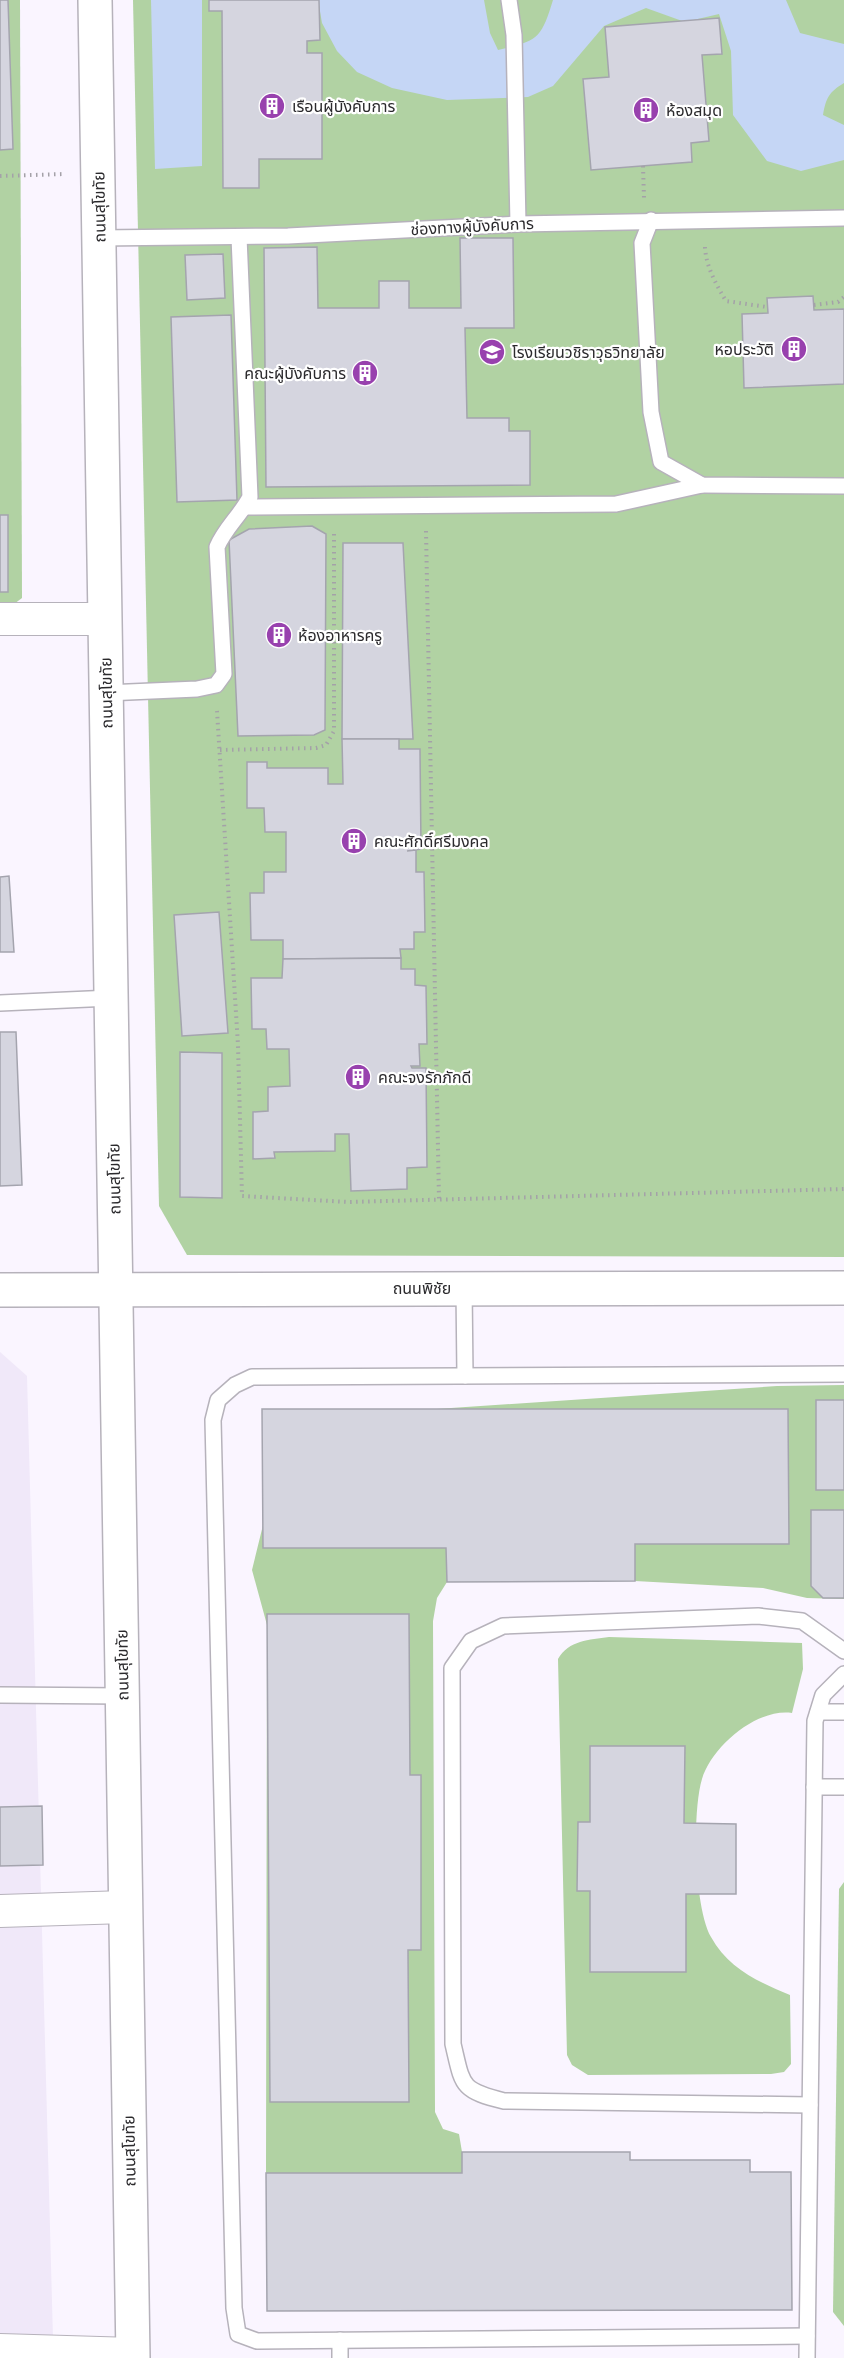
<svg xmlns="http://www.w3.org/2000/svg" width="844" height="2358" font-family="'Archivo Narrow','Noto Sans Thai',sans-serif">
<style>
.built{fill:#f0e8f9}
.green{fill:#b1d2a3}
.water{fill:#c5d6f5}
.building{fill:#d5d5df;stroke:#a4a4ae;stroke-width:1.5}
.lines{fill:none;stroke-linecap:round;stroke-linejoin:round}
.service-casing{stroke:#b6b2bb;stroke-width:18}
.minor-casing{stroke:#b6b2bb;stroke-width:34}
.tertiary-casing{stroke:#b6b2bb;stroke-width:36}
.path{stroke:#a4a1a8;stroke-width:4;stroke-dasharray:1.5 4.5;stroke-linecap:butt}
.service{stroke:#fff;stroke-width:15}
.minor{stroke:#fff;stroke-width:32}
.tertiary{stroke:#fff;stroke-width:33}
.labels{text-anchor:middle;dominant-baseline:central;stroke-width:4.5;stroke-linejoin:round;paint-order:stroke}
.poi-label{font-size:16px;fill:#2b2a2d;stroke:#fff;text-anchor:start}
.street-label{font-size:16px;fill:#2b2a2d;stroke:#fff}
</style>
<rect width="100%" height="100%" fill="#faf5ff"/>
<polygon class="built" points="0,1352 27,1376 53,2339 0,2336"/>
<g class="green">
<polygon points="0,0 20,0 22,598 14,604 0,604"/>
<polygon points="133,0 844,0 844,1257 187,1255 159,1206"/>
<polygon points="844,1385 844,1599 807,1598 763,1588 635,1581 447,1582 437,1598 433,1621 435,2112 443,2129 459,2134 462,2152 462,2173 266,2173 267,1625 252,1570 289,1419 777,1386"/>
<path d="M609 1637 802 1643 803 1669 792 1713C757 1708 712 1746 702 1779 692 1812 694 1907 711 1937 728 1968 758 1982 790 1995L791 2064 784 2072 771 2074 588 2075 572 2065 567 2055 558 1659C569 1640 589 1640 609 1637Z"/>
<polygon points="844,1882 844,2326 833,2312 839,1889"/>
</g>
<g class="water">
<polygon points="151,0 202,0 202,166 155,169"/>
<path d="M318 0H484L490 33 498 50C538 41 541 39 553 0H786L800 33 844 44V83C829 92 826 98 823 115L844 125V160L801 171 767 161 733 115 731 51 719 14 685 22 646 8 604 26 553 86 528 97 447 100 392 88 357 72 337 51 322 23Z"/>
</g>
<g class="building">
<polygon points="0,0 8,0 13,149 0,150"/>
<polygon points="209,0 319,0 320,40 307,41 307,53 322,53 322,159 259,159 259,188 223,188 222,11 209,11"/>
<polygon points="719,18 722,54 702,55 709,141 691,143 692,162 591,170 583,79 609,77 605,27"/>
<polygon points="460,238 513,238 514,328 465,328 467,418 509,418 509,431 530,431 530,485 266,487 264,248 317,247 318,308 379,308 379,281 409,281 409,308 461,308"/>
<polygon points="223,254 225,298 187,300 185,255"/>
<polygon points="813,296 814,310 844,309 844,384 744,388 742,314 768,313 767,298"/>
<polygon points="231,315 237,500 177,502 171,317"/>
<rect x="0" y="515" width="8" height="77"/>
<polygon points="312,526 326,534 325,730 314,735 238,736 229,540 249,529"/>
<polygon points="343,543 403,543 413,739 342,739"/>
<polygon points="342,739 399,739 399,749 420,749 421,849 407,851 416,850 416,872 424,872 425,932 414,932 414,949 400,949 401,958 283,959 283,940 251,940 250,893 264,893 264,872 286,872 286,832 265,832 264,808 247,808 247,762 267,762 267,768 328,768 328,784 343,784"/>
<polygon points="9,876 14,952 0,952 0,877"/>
<polygon points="219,912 228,1033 182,1036 174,915"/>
<polygon points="401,958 401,969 415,969 415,985 426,986 427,1044 419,1044 420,1066 411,1066 412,1068 426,1068 427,1167 407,1168 407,1189 351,1191 349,1134 335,1134 335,1151 274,1152 275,1158 253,1159 253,1112 268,1111 268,1087 290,1086 289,1049 267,1049 266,1029 252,1029 251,978 282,978 283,959"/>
<polygon points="0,1032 16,1032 22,1185 0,1186"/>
<polygon points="180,1052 222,1053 222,1198 180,1197"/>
<rect x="816" y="1400" width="28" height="90"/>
<polygon points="262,1409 788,1409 789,1544 635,1544 635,1581 447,1582 446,1548 263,1548"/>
<polygon points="811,1510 844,1510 844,1598 823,1598 811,1586"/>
<polygon points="267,1614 409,1614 410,1775 421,1775 421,1950 408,1950 409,2102 270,2102"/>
<polygon points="590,1746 685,1746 684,1823 736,1824 736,1894 686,1894 686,1972 590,1972 590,1891 577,1891 578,1822 590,1822"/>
<polygon points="42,1806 43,1865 0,1866 0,1807"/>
<polygon points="462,2152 630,2152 630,2160 750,2160 750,2172 791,2172 792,2310 267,2311 266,2173 462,2173"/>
</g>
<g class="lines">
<g class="service-casing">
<g id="service">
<polyline points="509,0 514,35 518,224"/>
<polyline points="651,220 642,243 651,412 661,462 702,485 844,486"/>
<polyline points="99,238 288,236 518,224 844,218"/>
<polyline points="245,507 616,504 702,485"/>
<path d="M106 693 197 689 216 685 224 674 217 547C225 528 240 516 250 497L239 237"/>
<polyline points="0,1003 111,998"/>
<polyline points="464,1288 465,1376"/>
<polyline points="0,1695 122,1696"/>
<polyline points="818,1712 844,1712"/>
<polyline points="814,1787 844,1787"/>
<path d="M810 2105 504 2101C460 2090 463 2086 453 2044L452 1668 471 1641 503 1626 758 1616 802 1621 844 1651"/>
<polyline points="807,2336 257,2341 238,2334 234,2308 213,1420 218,1400 235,1385 252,1377 844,1374"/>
<polyline points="340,2358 340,2340"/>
<polyline points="807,2358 815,1721 823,1695 844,1674"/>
</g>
</g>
<g class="minor-casing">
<g id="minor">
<polyline points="0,619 105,619"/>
<polyline points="0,1911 125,1907"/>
<polyline points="0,2350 133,2354"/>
</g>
</g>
<g class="tertiary-casing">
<g id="tertiary">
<polyline points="95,0 133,2358"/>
<polyline points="0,1290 844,1288"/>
</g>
</g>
<g class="path">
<polyline points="643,166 644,198"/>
<polyline points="0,176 65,174"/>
<path d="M705 247C706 267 716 284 726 301L767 307"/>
<polyline points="814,305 838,302 844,297"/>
<polyline points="426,531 439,1200"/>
<polyline points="217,711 238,1045 242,1196 348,1202 844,1189"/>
<polyline points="220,750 316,748 326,745 334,731 334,531"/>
</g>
<use href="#service" class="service"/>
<use href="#minor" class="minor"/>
<use href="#tertiary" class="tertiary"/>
</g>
<defs>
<g id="building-disc" transform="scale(1.35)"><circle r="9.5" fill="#9841ae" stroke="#fff"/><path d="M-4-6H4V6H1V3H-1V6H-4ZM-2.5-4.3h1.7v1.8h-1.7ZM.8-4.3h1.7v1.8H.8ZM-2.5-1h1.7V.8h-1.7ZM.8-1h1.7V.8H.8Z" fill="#fff"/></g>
<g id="school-disc" transform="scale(1.35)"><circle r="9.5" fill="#9841ae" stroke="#fff"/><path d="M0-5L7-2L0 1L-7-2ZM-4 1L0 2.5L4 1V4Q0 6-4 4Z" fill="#fff"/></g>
</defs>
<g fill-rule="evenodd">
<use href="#building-disc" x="272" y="106"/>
<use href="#building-disc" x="646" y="110"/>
<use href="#building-disc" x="794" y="349"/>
<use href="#school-disc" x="492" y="352"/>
<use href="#building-disc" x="365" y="373"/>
<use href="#building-disc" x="279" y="635"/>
<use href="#building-disc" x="354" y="841"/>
<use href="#building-disc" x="358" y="1077"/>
</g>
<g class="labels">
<g class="poi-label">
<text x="292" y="106">เรือนผู้บังคับการ</text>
<text x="666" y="110">ห้องสมุด</text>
<text x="774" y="349" text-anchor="end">หอประวัติ</text>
<text x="512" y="352">โรงเรียนวชิราวุธวิทยาลัย</text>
<text x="346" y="373" text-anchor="end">คณะผู้บังคับการ</text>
<text x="298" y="635">ห้องอาหารครู</text>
<text x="374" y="841">คณะศักดิ์ศรีมงคล</text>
<text x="378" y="1077">คณะจงรักภักดี</text>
</g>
<g class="street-label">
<text transform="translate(99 207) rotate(-91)">ถนนสุโขทัย</text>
<text transform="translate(472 226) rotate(-3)">ช่องทางผู้บังคับการ</text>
<text transform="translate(106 693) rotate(-91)">ถนนสุโขทัย</text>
<text transform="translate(114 1179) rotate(-91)">ถนนสุโขทัย</text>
<text x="422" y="1288">ถนนพิชัย</text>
<text transform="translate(122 1665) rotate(-91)">ถนนสุโขทัย</text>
<text transform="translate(129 2151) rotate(-91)">ถนนสุโขทัย</text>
</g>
</g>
</svg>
